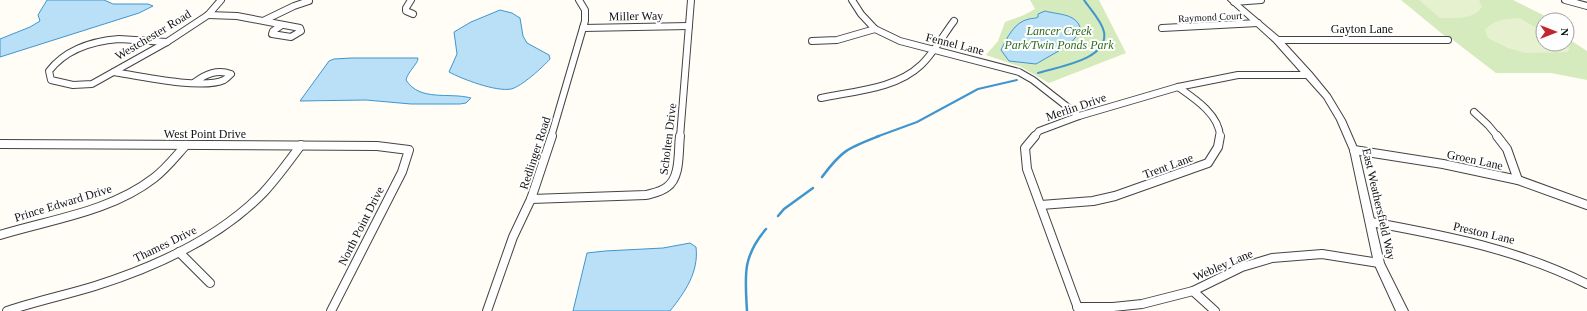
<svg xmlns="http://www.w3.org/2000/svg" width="1587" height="311" font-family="Georgia,serif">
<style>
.green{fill:#d5ebbd}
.pitch{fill:#e6f2cf}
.water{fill:#b9e0f7;stroke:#3f96cf}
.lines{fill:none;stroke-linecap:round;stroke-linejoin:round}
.stream-far1{stroke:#3f96cf;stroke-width:2}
.stream{stroke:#3f96cf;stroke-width:2.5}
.minor-far1-casing{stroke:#444;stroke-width:8}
.minor-casing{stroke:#444;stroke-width:10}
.tertiary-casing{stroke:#444;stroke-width:2}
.minor-far1{stroke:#fff;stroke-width:6}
.minor{stroke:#fff;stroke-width:8}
.tertiary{fill:#fff;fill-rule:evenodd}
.labels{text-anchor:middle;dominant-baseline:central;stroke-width:4;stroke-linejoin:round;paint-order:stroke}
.far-street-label{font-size:10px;fill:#111;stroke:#fff}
.street-label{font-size:12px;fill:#111;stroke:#fff}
.park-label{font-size:12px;font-style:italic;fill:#2f6b1f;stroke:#fff}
</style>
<rect width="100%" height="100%" fill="#fffdf5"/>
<g class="green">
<polygon points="1030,0 1099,0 1126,53 1049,83 1021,67 986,55 998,41 1005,22 1024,15 1035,9"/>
<polygon points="1401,0 1513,0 1543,15 1548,20 1543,20 1543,44 1567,44 1567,38 1587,51 1587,80 1551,73 1496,73 1449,37 1446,37"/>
</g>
<g class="pitch">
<path d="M1419 0H1479L1482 7C1474 20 1454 18 1440 18Z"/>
<path d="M1520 18 1543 32V44H1562L1570 48 1567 52 1525 53 1508 48 1488 38 1485 30C1494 19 1506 19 1520 18Z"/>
</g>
<g class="water">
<polygon points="47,0 104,0 113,4 148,4 153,6 139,13 0,57 0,39 30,27 40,21 38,15"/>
<path d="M500 10 512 13 520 18 523 36 527 43 549 55 550 59C543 67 521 87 511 89 496 92 462 79 449 72L457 54 454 32 471 22Z"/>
<path d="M1045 11C1059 15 1078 13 1081 31L1069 45 1036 64 1009 61 1001 50C1007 38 1014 22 1029 19 1032 18 1035 19 1038 17V14Z"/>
<path d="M351 58H418C418 64 408 71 406 80 420 102 449 92 471 98L466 103 460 104H411L366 100 300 101 329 61 334 59Z"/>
<path d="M690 243 696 247C699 272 685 292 670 311H573L587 253 605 251 663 248Z"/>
</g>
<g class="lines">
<g class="stream-far1">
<path d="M1038 73C1057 67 1109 60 1104 32 1102 21 1090 9 1084 0"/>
<polyline points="876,137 917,122 978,89 1017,80"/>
</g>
<g class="stream">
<path d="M822 177C842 150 848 148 879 136"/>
<polyline points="778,216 784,209 813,188"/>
<path d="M747 311C745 276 742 257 766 229"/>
</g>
<g class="minor-far1-casing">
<g id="minor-far1">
<polyline points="411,0 406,8 406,11 413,14"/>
<polyline points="852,0 861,14 875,29 900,41 1019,72 1033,80 1079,116"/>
<polyline points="1565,0 1587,6"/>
<polyline points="1234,2 1261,0"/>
<polyline points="208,15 237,16 300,28 301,31 291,37 272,34 273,31 282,25"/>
<polyline points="265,20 294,6 309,1"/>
<polyline points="583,28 689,26"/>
<polyline points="1162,28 1258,23"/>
<path d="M119 39 167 42 92 84 73 85 51 80 49 71C66 49 93 41 119 39Z"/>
<polyline points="1277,40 1448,40"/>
<polyline points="812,41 837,40 875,29"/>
<polyline points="167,42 208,15 221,0"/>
<path d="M114 72C139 76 202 90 224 80 226 79 229 76 231 74 217 69 206 74 195 82"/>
<path d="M1178 87C1194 98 1220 115 1220 137"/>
<path d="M821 98C854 91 896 89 921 65 933 54 944 34 954 21"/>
<polyline points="1474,112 1488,125 1498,137"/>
<polyline points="551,137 585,21 585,10 579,0"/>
<polyline points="680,137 691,0"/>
<polyline points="1034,137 1039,131 1079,116 1178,87 1238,75 1309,75"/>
</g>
</g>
<g class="minor-casing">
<g id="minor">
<polyline points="1035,136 1025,148 1027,169 1079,311"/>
<polyline points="1497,136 1507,149 1518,180"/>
<polyline points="0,144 377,146 409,150 402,172 331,311"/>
<polyline points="1354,150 1443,164 1518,180 1587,205"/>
<path d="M531 199 646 195C653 193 661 192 667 187 681 177 678 152 680 136"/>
<polyline points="1041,205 1093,201 1115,196 1208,163 1218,147 1220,136"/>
<path d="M1371 222C1447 236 1517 249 1587 284"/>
<path d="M0 235C52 219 110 212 154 178 166 169 176 156 186 145"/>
<polyline points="179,252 210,283"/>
<polyline points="1193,291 1215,311"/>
<polyline points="1077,307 1113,307 1142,304 1193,291 1242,267 1272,258 1322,254 1379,263"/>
<path d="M7 311C36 301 66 295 95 286 155 267 218 239 263 193 277 178 289 161 301 145"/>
<polyline points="487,311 513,237 531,199 552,136"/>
</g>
</g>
<g class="tertiary-casing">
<polygon id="tertiary" points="1228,0 1235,0 1280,38 1312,73 1330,95 1345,120 1358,150 1384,263 1408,311 1396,311 1374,263 1350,150 1337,120 1324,98 1274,42"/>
</g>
<use href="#minor-far1" class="minor-far1"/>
<use href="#minor" class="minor"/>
<use href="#tertiary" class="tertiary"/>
</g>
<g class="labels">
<g class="far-street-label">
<text transform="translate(1210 17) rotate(-3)">Raymond Court</text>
</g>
<g class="street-label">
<text transform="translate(636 16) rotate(-1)">Miller Way</text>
<text x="1362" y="29">Gayton Lane</text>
<text transform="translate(153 35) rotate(-31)">Westchester Road</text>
<text transform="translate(955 44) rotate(14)">Fennel Lane</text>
<text transform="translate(1076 107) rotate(-19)">Merlin Drive</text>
<text x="205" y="134">West Point Drive</text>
<text transform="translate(668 139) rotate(-83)">Scholten Drive</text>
<text transform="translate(535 153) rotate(-72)">Redlinger Road</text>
<text transform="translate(1475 160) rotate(12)">Groen Lane</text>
<text transform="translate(1168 166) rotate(-20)">Trent Lane</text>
<text transform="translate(63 203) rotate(-17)">Prince Edward Drive</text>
<text transform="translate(1379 204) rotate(77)">East Weathersfield Way</text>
<text transform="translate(361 226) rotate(-63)">North Point Drive</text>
<text transform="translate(1484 233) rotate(13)">Preston Lane</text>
<text transform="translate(165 244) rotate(-26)">Thames Drive</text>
<text transform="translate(1223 265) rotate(-23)">Webley Lane</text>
</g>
<g class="park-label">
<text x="1059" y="31">Lancer Creek<tspan x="1059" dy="14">Park/Twin Ponds Park</tspan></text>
</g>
</g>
<g transform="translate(1555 32) rotate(90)"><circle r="19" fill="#ffffff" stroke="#a0a0a0"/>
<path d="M0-3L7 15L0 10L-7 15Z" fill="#c4262e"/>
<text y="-6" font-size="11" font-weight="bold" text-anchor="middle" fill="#111111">N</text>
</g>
</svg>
